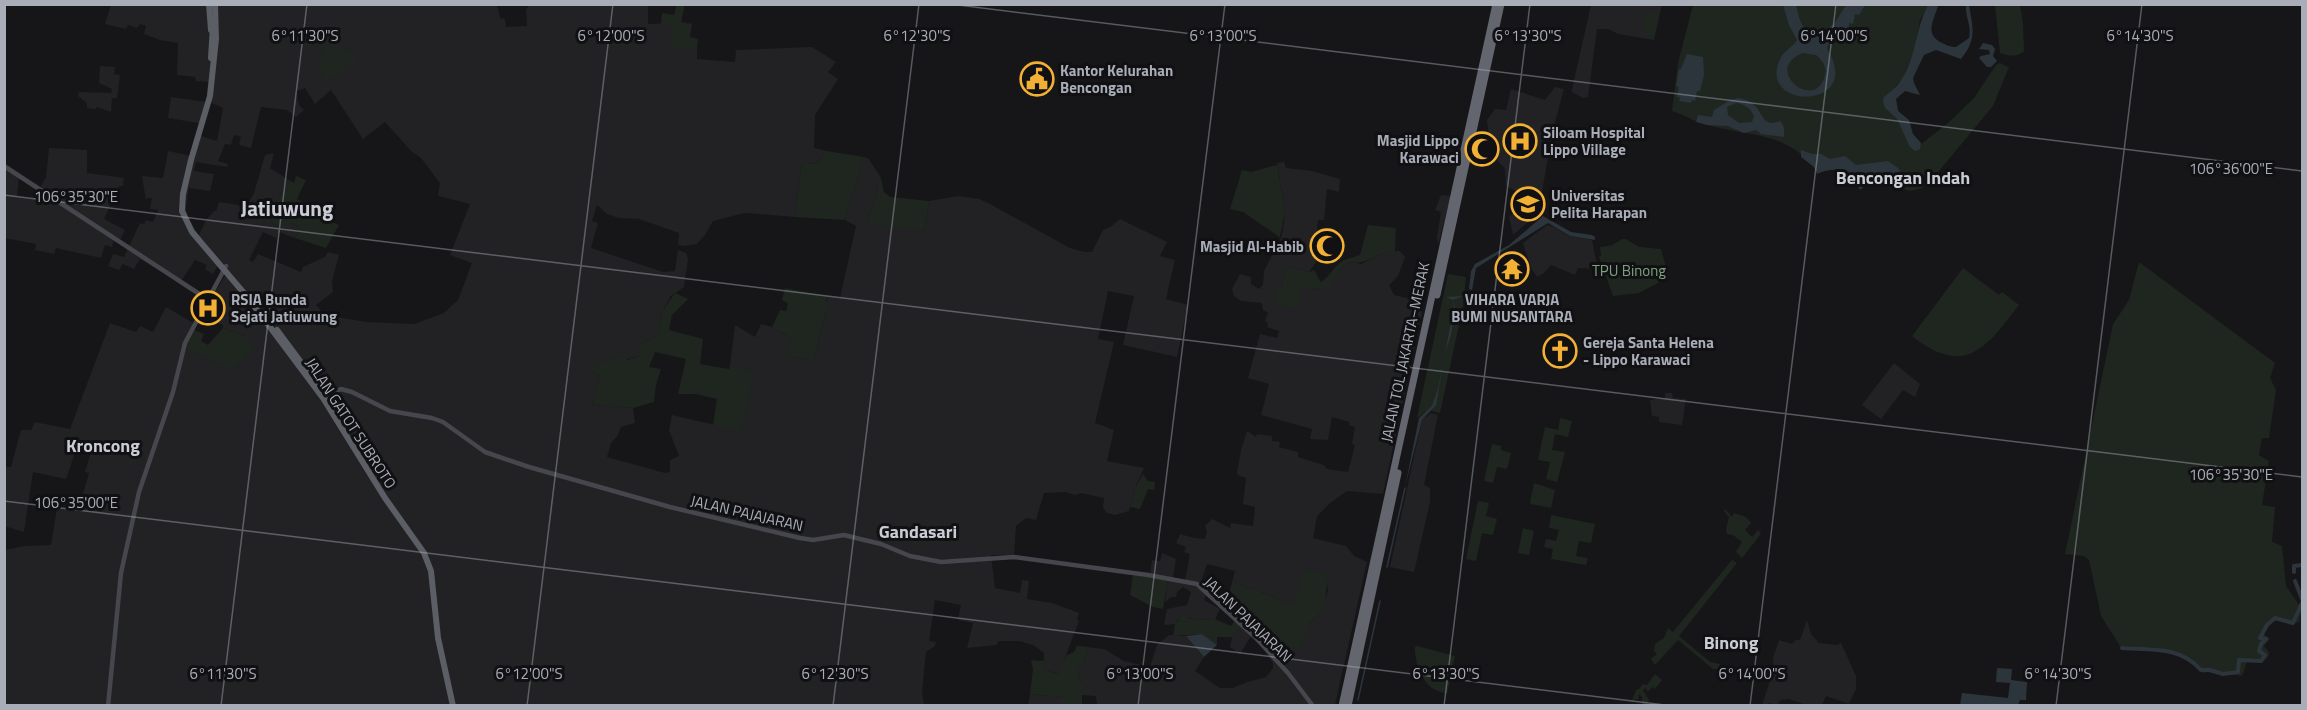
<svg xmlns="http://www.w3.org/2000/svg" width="2307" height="710" font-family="'Titillium Web',sans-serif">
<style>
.built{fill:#222225;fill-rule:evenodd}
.green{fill:#1e261f}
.water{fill:#2c353c;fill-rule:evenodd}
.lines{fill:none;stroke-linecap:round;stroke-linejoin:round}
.stream{stroke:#2c353c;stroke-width:1.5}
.river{stroke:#2c353c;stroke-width:4}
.secondary{stroke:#45474d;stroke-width:4.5}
.trunk{stroke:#5b5e65;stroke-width:6}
.motorway{stroke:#63666e;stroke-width:7}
.ticks{fill:none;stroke:#a8adb8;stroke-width:1.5;stroke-opacity:0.45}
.labels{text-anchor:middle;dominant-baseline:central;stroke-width:6;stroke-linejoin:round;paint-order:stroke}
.poi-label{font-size:15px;font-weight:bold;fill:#a8adb8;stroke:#111113;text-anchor:start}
.park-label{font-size:15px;fill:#7fa381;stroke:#111113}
.street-label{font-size:15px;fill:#a8adb8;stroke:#111113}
.quarter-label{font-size:18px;font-weight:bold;fill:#c9ccd4;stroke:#111113}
.district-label{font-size:21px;font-weight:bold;fill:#c9ccd4;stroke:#111113}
.ticks-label{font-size:15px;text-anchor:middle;fill:#a8adb8;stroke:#111113;stroke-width:6;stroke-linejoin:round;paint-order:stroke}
</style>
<rect width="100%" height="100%" fill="#161618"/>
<g class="built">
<path d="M111 5H497L500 18 505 19 506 27 527 26 526 10 529 5H648V24L672 23V48H697V59L735 62 736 50 812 47 836 62 828 72 838 79 815 115 814 148 827 151 816 164 802 163 795 217 745 213 713 221 705 235 697 244 684 246 678 245 679 233 639 219 619 218 607 214 597 205 592 221 598 223 591 248 663 272 675 271 678 250 686 253 688 259 684 287 671 296 663 310 657 336 640 344V356L585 370 600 375 592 404 633 408 635 423 621 427 618 435 611 443 607 457 665 473 670 472V460L679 456 669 430 672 415 741 431 754 371 730 366 735 325 755 337 761 324 772 327 793 339 786 355 814 361 826 311 827 296 840 298 856 226 845 220 864 157 868 158 881 178 868 220 924 231 929 201 958 196 979 199 990 204 1070 248 1085 252H1092L1103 230 1110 227 1120 219 1167 242 1160 256 1175 260 1166 299 1188 305 1177 357 1123 345 1134 296 1108 291 1098 339 1114 342 1095 423 1114 430 1107 461 1144 468 1135 488 1129 511 1115 515 1107 513 1103 508 1104 498 1081 493 1075 495 1065 492 1044 493 1036 520 1026 518 1016 526 1014 555H991L995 588 1020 593 1022 580 1029 581 1027 599 1052 603 1079 613 1077 620 1079 621 1059 674 1044 670V653L1033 645 1019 641H998L997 645 967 648 973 623 958 620 961 605 935 600 929 641 936 642 935 646 926 652 922 693 924 705 5 706V550L24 546 51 545 57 508 65 509 69 494 82 497 89 473 85 472 93 445 79 441 66 479 33 472 24 532 4 526 5 467H11L21 430H31L35 422 70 429 110 323 136 332 140 326 153 332 166 307 195 324 188 338 231 369 245 336 223 328V325L214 321 224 303 213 296 226 274 218 266 213 274 205 269 207 265 195 260 180 283 140 259 134 269 123 264 119 270 108 266 113 254 124 257 140 223 144 224 146 220 153 222 158 210 150 209 152 198H147L146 201 142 176 163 178 168 151 192 156 198 135 217 141 223 108 209 102 204 124 168 118 171 97 206 102 208 82 196 81 195 77 177 75 178 43 160 40 144 34 146 26 140 24 137 28 128 25 126 29 105 24ZM305 88 315 104 331 90 363 139 385 122 411 151 421 158 440 183 438 196 470 204 450 255 472 263 458 300 444 313 414 324 366 322 325 315 316 305 333 292 332 281 339 255 328 252 325 257 303 267 301 272 258 254 253 262 249 260 263 232 276 238 279 232 295 238 299 226 289 223 286 230 271 223 280 195 289 180 270 168 274 153 265 155 254 193 245 210 238 205 219 202 216 211H214L206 220 199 235 193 226 187 216 186 206 189 188 210 191 214 174 194 171 196 162 227 167 228 164 218 161 225 144 231 145 234 135 241 137 239 145 251 148 261 107 287 110 296 117 304 110 299 105 296 91Z"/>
<polygon points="1591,5 1662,5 1654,40 1618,34 1608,29 1597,29 1588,97 1583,98 1572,92 1572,89"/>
<polygon points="100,66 115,67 114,74 120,75 117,98 112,98 111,112 97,107 95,109 87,108 87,103 78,96 79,92 111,93 112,89 99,83"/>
<polygon points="1555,87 1564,89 1553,129 1539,209 1534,217 1513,235 1509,216 1515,213 1517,200 1515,199 1516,191 1506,186 1505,169 1491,153 1487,120 1495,109 1506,110 1511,89 1545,100"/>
<polygon points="49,148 87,150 87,173 124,178 123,186 119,186 104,219 125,230 120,240 115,236 112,247 105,245 101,258 56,248 54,254 35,250 36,244 5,238 4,169 19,176 17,197 34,199 46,177"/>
<polygon points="1284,162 1286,168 1312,171 1340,179 1339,192 1327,189 1324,220 1318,220 1314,255 1321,255 1309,272 1287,266 1282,286 1322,289 1340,269 1351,262 1361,264 1386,251 1400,251 1405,257 1398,276 1389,285 1394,295 1424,302 1383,494 1347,491 1329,504 1317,516 1313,538 1346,546 1354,556 1367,562 1335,705 1097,705 1096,696 1082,695 1082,684 1078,677 1079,670 1084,664 1088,647 1104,649 1124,661 1150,667 1157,645 1169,635 1186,636 1204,657 1195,671 1220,688 1233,688 1247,682 1266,677 1273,668 1273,663 1260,644 1251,636 1240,654 1230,647 1232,637 1242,625 1309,623 1321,613 1328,591 1327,584 1293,607 1269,595 1232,582 1235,571 1207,564 1199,588 1206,595 1204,600 1220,609 1215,619 1196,620 1188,617 1178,620 1175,624 1164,625 1167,609 1187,605 1191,592 1183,587 1177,592 1176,597 1171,597 1165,602 1168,580 1150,577 1152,560 1160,561 1162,553 1176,559 1173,578 1185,581 1190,554 1184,552 1186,547 1176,543 1180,534 1194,538 1205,539 1207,532 1205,526 1212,519 1230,528 1231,523 1253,526 1255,507 1243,504 1246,478 1238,475 1237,473 1241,450 1247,431 1256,437 1257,434 1272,436 1272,441 1280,442 1279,447 1298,452 1298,457 1324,465 1327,469 1348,472 1355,445 1352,444 1355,427 1349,425 1349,422 1332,417 1328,440 1310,439 1312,429 1261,415 1269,384 1248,378 1260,334 1277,338 1279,331 1267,327 1268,323 1265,321 1268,313 1263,310 1262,303 1241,301 1234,296 1232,289 1240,274 1251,277 1251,284 1259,289 1263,285 1264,271 1281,238 1283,230 1285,212 1277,163"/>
<polygon points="1441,195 1451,196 1438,245 1437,236 1441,212 1435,210"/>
<polygon points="1547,225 1554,227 1569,236 1592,240 1598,269 1578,268 1575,275 1551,265 1544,273 1537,277 1531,268 1523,243"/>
<polygon points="1894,363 1920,384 1915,397 1903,390 1881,419 1862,405"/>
<polygon points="1665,393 1672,393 1673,398 1686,399 1682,425 1659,422 1659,417 1652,416 1650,400 1665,398"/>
<polygon points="1431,413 1438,415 1424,485 1430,488 1430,502 1414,572 1390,567 1422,420"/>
<polygon points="1807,620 1811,634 1819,643 1837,645 1841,643 1856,676 1856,689 1849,704 1826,696 1822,705 1807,705 1789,699 1780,700 1778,705 1769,703 1768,705 1762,705 1774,669 1773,658 1779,640 1792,644 1796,640 1800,640"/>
<polygon points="1030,694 1062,697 1062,705 1028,706"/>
</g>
<g class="green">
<polygon points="677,4 685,5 681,22 692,24 690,37 698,39 697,48 672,48 672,24 661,24 662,13 674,15"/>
<path d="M1693 5H1928L1920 20 1914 54 1902 79 1894 88 1885 108 1897 119 1911 145H1920L1948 123 1974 98 1996 65 2000 63 2009 67 1993 106 1934 177 1922 188 1911 191 1895 187 1885 180H1859L1848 170 1828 169 1818 173C1789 132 1754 137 1711 126 1697 123 1685 115 1672 111L1678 63Z"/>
<path d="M1995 5H2020L2023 23 2024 51C2016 58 2010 56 2000 53Z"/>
<polygon points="1646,11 1658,14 1654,38 1641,35"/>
<polygon points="327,40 351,51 356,61 327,80 318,70 319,59"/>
<polygon points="827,151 864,157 845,220 795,217 802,163 816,164"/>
<polygon points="1277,165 1285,212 1280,236 1281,238 1243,212 1230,209 1242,170 1251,172"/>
<polygon points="296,176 306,180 297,199 310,206 308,212 339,225 326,248 295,238 299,226 290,223 287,230 271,223 280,195 289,180 294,183"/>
<polygon points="881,178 884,192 890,197 929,201 924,231 872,225 868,220"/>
<path d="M1368 225 1396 228 1395 251C1378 250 1368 266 1351 262L1340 269 1332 285 1322 289 1301 288 1297 309 1276 305 1273 295 1282 286 1287 266 1309 272 1314 270 1321 282C1331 276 1334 265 1344 260 1349 258 1355 257 1360 255Z"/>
<polygon points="1622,239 1626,239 1639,247 1661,249 1669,277 1639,293 1613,296 1599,257 1601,256 1600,247 1612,245"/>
<path d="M2139 262 2275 363 2270 378 2276 390 2269 438H2262L2259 455 2269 461 2262 505 2275 507 2272 542 2282 546 2286 586 2302 609 2299 622 2292 624 2276 619 2269 625 2264 634 2270 639 2264 646 2269 652V656L2262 663 2247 661 2243 674 2241 676C2234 674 2231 675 2224 675 2216 676 2211 670 2203 673 2188 644 2148 648 2120 646L2101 616 2089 560 2084 556 2065 554 2113 324 2129 300Z"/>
<path d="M1963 268 1999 295 2002 292 2019 305C1986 348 1965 378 1912 336Z"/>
<polygon points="1448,274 1466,277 1463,307 1440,413 1428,410 1417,418"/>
<polygon points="785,288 827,296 826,300 831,305 826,311 814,361 785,355 793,339 772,327 780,310 786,311 788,303 782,300"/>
<polygon points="675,293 688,299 672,315 669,330 703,339 700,364 729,369 730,366 755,371 741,432 713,425 717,399 695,394 678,394 686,359 655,352 649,367 661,369 656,385 654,402 633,408 592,404 600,375 584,370 623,354 627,360 640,356 640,344 657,336 663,310"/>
<polygon points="223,328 245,336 256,348 231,369 185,348 192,329 204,334 201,341 208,345"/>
<polygon points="1560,418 1572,421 1568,437 1555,434 1552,450 1565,452 1557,482 1546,479 1550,462 1538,460 1545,427 1558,430"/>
<polygon points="1492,444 1501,446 1501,450 1511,453 1507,469 1497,467 1493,483 1484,481"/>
<polygon points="1143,474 1148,481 1155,482 1154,490 1148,489 1140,509 1130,507 1135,488"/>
<polygon points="1534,483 1555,490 1551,508 1531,504 1530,502"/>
<polygon points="1478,501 1489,503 1486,516 1497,519 1493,535 1482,533 1476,561 1466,559"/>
<polygon points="1725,509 1732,517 1734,513 1746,517 1751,523 1745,530 1752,537 1758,530 1761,534 1742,558 1736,552 1742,542 1733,535 1727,534 1726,529 1729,517 1724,511"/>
<polygon points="1551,515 1595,524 1591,543 1579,541 1576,556 1588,558 1586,565 1551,559 1553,549 1544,547 1546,539 1556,541 1559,530 1549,528"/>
<polygon points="1523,528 1534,531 1529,555 1518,553"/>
<polygon points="1732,560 1737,563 1679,636 1710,662 1720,664 1718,669 1713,669 1678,640 1655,665 1651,659 1657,654 1654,651 1655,644 1664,638 1668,628 1673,632"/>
<polygon points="1305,570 1328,574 1325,604 1321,613 1309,623 1299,649 1255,635 1242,625 1232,637 1217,637 1217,645 1202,634 1173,636 1175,624 1183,616 1196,620 1215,619 1231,626 1236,619 1225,609 1232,582 1269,595 1293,606"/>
<polygon points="1133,575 1168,580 1163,609 1153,607 1130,595"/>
<polygon points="1077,646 1088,647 1084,664 1079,670 1078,677 1082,684 1082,705 1062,705 1062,697 1030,694 1033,669 1031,660 1045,661 1044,670 1058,674 1066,656 1074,652"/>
<path d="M1417 646 1455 656 1447 694C1443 692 1436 691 1432 688 1421 680 1414 659 1415 647Z"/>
<polygon points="1655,674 1662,680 1655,689 1652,687 1648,692 1645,688 1643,690 1649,700 1647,705 1640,705 1642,704 1642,697 1639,694 1638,700 1635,699 1631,703 1636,690 1639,689 1643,684 1647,685"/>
</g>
<g class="water">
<path d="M1783 5H1796C1799 17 1801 32 1816 35L1834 24 1846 5H1865L1859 15 1855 14 1853 24 1849 23V28L1846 31 1843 28 1841 36 1828 45 1827 49C1866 111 1753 111 1781 57 1785 50 1793 47 1797 40L1789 25ZM1803 53 1816 55C1822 60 1827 66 1825 75 1816 114 1761 69 1803 53Z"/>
<path d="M1928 5H1938C1935 19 1923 34 1942 43 1947 45 1950 47 1956 47L1969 38C1972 26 1965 17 1966 5H1969C1973 29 1977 39 1961 59L1936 50 1924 55 1913 78 1914 83 1920 95 1905 91 1896 99 1898 111 1909 120 1913 134 1921 143 1920 149 1915 151 1910 147 1897 119 1885 108 1883 101 1884 97C1890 92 1897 87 1901 80 1917 57 1915 28 1928 5Z"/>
<polygon points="1983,43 1992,45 1995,49 1993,56 1997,61 1991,67 1987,67 1979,58 1981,56 1990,54 1989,50 1979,49"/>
<polygon points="1687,54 1703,57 1704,75 1700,91 1697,91 1695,101 1692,100 1691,103 1679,101 1680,97 1677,97 1679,87 1676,86 1679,69 1681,69"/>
<path d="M1738 98C1743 99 1749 100 1753 104 1765 114 1761 128 1781 121L1784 128V137L1761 134 1756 130 1744 133 1728 126 1707 125 1696 122 1698 115 1712 117 1714 110 1730 100ZM1736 103C1744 104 1751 108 1754 116L1752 122 1739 123 1728 115 1727 107Z"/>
<path d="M1801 150 1812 154H1821L1830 159 1845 156 1856 165 1888 161 1898 168 1904 178 1898 188C1880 179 1876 176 1860 190 1858 187 1858 184 1857 181 1850 167 1828 168 1817 174L1814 167 1801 157Z"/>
<polygon points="1543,216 1571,232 1592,235 1595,237 1595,240 1570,236 1548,223 1476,268 1472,290 1469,289 1471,271 1475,264 1509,245"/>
<polygon points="1463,296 1453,300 1455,307 1451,335 1445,353 1436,405 1422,420 1405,487 1419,418 1432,406 1438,389 1454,307 1453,300 1446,297"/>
<polygon points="1202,634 1217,645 1204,657 1186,636"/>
<polygon points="1997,668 2012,669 2011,680 2027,682 2026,700 2020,700 2018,705 1960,705 1962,693 2008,698 2010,683 1996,682"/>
</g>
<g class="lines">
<g class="stream">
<polyline points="1387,567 1405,488"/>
<polyline points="1358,700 1380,601"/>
</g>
<g class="river">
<polyline points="2294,572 2294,566 2302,565"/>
<polyline points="2295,581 2302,599"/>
<path d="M2122 648C2152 650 2180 646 2201 670H2210L2223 674 2238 672 2239 660 2261 661 2265 655 2259 651 2261 644 2266 639 2260 638 2267 625 2275 618 2293 623 2302 603"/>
</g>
<g class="secondary">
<polyline points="4,166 207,299"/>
<polyline points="325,397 341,389 352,392 390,411 432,418 443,422 485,452 529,467 670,507 800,538 813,540 844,535 852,537 881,544 910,556 941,562 1014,557 1148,575 1197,584 1256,638 1288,673 1313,706"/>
<polyline points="108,706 121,573 139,492 173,392 185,343 226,266"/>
</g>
<g class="trunk">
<polyline points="209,4 211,30"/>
<polyline points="215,4 216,39 210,96 191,160 183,194 182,211 192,232 249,299 323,398 385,498 424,553 431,571 438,638 453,706"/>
<polyline points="211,58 213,26"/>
<polyline points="277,330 332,404"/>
</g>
<g class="motorway">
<polyline points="1437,295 1501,4"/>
<polyline points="1342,706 1496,4"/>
<polyline points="1348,706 1398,473"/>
</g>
</g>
<path class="ticks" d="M950 4 2302 171M4 195 2302 477M4 501 1673 706M221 706 307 4M527 706 613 4M833 706 919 4M1138 706 1225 4M1444 706 1530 4M1750 706 1836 4M2056 706 2142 4"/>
<defs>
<g id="civic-ring" transform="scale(1.725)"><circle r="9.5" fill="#111113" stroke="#f2b134" stroke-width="1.5"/><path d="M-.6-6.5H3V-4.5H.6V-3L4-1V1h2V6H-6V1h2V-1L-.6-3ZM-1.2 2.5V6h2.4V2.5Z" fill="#f2b134"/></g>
<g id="hospital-ring" transform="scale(1.725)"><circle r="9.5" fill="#111113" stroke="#f2b134" stroke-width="1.5"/><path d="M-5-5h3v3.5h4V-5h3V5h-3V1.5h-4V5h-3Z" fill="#f2b134"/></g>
<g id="mosque-ring" transform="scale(1.725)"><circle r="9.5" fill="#111113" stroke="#f2b134" stroke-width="1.5"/><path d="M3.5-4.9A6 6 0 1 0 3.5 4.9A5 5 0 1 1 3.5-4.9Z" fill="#f2b134"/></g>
<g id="university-ring" transform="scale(1.725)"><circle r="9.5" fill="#111113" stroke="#f2b134" stroke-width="1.5"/><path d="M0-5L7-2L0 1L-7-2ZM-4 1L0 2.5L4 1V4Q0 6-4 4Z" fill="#f2b134"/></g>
<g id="temple-ring" transform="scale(1.725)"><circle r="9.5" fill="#111113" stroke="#f2b134" stroke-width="1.5"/><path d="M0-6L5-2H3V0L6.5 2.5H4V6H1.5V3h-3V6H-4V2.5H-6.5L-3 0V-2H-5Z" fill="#f2b134"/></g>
<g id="church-ring" transform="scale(1.725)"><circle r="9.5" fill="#111113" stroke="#f2b134" stroke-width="1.5"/><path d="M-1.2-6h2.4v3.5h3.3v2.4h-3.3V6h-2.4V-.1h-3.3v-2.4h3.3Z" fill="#f2b134"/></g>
</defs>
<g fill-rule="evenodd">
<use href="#civic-ring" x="1037" y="79"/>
<use href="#hospital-ring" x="1520" y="141"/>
<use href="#mosque-ring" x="1482" y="149"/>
<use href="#university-ring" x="1528" y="204"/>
<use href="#mosque-ring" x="1327" y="246"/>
<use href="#temple-ring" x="1512" y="269"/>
<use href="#hospital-ring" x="208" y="308"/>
<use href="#church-ring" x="1560" y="351"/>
</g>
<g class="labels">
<g class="poi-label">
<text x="1060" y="70">Kantor Kelurahan<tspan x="1060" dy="17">Bencongan</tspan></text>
<text x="1543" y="132">Siloam Hospital<tspan x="1543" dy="17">Lippo Village</tspan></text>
<text x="1459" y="140" text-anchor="end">Masjid Lippo<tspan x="1459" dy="17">Karawaci</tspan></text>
<text x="1551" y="195">Universitas<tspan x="1551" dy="17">Pelita Harapan</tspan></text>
<text x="1304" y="246" text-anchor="end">Masjid Al-Habib</text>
<text x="231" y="299">RSIA Bunda<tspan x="231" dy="17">Sejati Jatiuwung</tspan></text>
<text x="1512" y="299" text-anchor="middle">VIHARA VARJA<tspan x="1512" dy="17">BUMI NUSANTARA</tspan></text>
<text x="1583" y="342">Gereja Santa Helena<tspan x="1583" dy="17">- Lippo Karawaci</tspan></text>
</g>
<g class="park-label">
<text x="1629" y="270">TPU Binong</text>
</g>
<g class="street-label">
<text transform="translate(1405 352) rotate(-78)">JALAN TOL JAKARTA–MERAK</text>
<text transform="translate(351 423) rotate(57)">JALAN GATOT SUBROTO</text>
<text transform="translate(747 513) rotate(13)">JALAN PAJAJARAN</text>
<text transform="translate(1248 619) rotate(44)">JALAN PAJAJARAN</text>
</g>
<g class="quarter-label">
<text x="1903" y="177">Bencongan Indah</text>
<text x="103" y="445">Kroncong</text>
<text x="918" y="531">Gandasari</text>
<text x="1731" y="642">Binong</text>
</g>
<g class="district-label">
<text x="287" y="208">Jatiuwung</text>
</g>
</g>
<g class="ticks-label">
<text x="305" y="41">6°11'30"S</text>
<text x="611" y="41">6°12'00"S</text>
<text x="917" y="41">6°12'30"S</text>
<text x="1223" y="41">6°13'00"S</text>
<text x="1528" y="41">6°13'30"S</text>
<text x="1834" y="41">6°14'00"S</text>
<text x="2140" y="41">6°14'30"S</text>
<text x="2231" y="174">106°36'00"E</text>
<text x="76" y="202">106°35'30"E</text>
<text x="2231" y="480">106°35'30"E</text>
<text x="76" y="508">106°35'00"E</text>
<text x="223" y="679">6°11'30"S</text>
<text x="529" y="679">6°12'00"S</text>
<text x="835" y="679">6°12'30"S</text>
<text x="1140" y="679">6°13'00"S</text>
<text x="1446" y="679">6°13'30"S</text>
<text x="1752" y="679">6°14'00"S</text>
<text x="2058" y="679">6°14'30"S</text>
</g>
<rect width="2307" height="710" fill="none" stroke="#a8adb8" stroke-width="12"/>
</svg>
